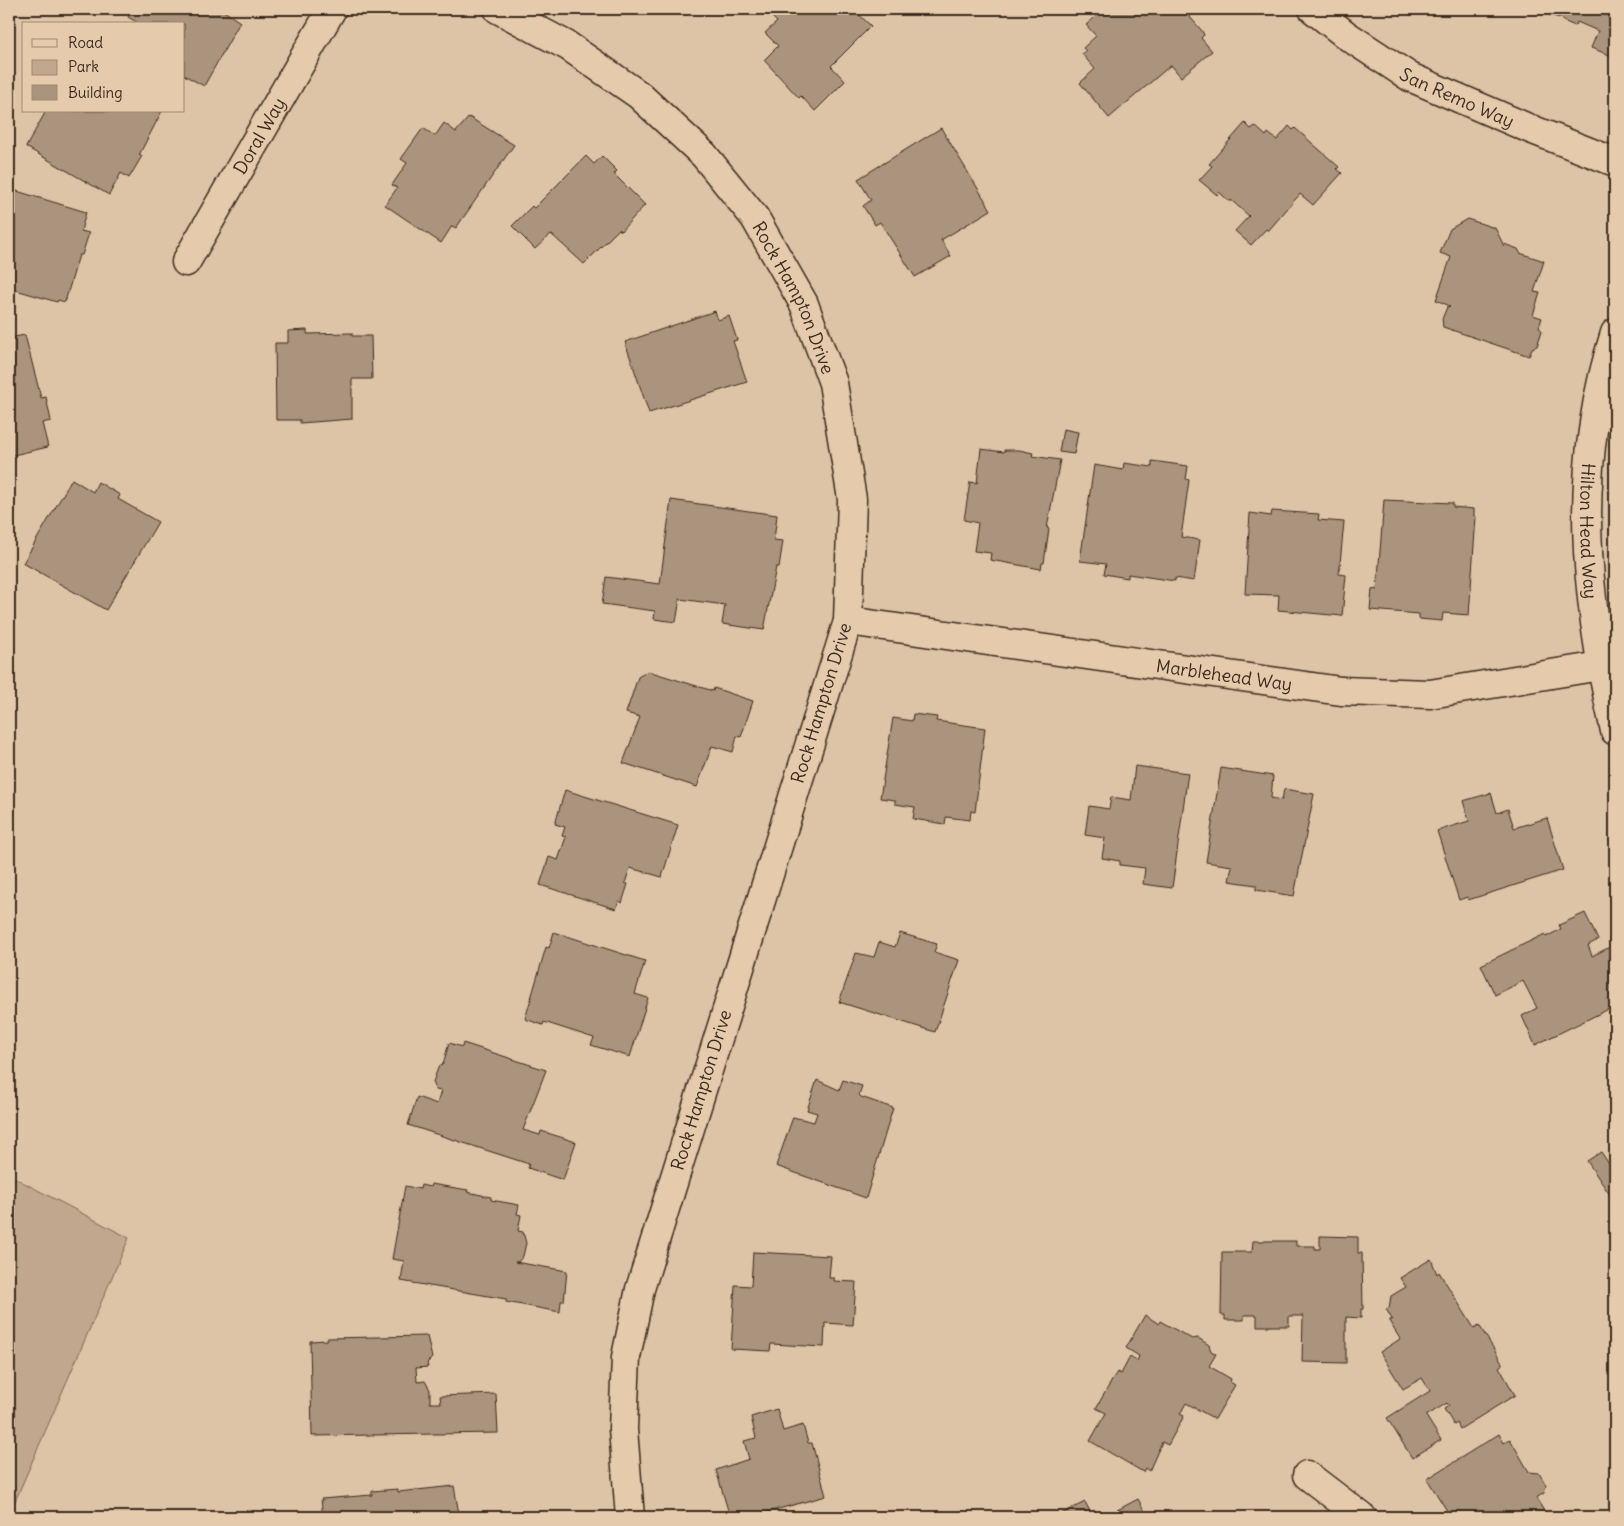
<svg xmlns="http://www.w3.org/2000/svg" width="1624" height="1526" font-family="Delius,sans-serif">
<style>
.green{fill:#c0a78d;stroke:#7e6856}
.building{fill:#ab947d;stroke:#3b2a1e}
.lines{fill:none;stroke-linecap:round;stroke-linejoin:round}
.street-casing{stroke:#3b2a1e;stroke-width:31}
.street{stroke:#e5caac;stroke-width:28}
.labels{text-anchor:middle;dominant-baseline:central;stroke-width:4.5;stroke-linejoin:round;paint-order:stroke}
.street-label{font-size:18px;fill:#3b2a1e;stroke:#e5caac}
</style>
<rect width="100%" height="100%" fill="#dec4a6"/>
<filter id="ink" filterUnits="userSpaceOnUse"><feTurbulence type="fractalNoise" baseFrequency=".02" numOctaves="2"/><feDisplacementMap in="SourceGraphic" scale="10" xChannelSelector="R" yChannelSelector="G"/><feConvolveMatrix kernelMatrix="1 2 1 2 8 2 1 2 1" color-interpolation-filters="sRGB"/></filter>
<g filter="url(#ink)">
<polygon class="green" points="9,1175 129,1238 9,1515"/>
<g class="building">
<polygon points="123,9 225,9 224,11 240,22 204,86 184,75 184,24 140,24 128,17 129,14"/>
<polygon points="770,9 853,9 871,26 831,66 845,81 815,111 801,96 799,98 764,60 778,46 765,33 777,22 767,12"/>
<polygon points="1101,9 1183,9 1202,31 1204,35 1201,38 1212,51 1181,77 1171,65 1109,118 1080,83 1095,69 1082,54 1086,51 1083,48 1096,36 1086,25 1102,11"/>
<polygon points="1553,9 1615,9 1615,57 1591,48 1598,31 1577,22 1575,26 1563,21 1563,19 1550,15"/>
<polygon points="46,111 162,111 139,155 142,156 129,178 121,173 109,195 26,147"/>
<polygon points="469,117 514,145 456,228 452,226 441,243 385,205 397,188 392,185 407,163 401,159 423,128 435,136 444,123 456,132"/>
<polygon points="1245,123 1251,129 1255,126 1266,136 1268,133 1277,140 1289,126 1293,130 1295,128 1339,167 1337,169 1342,173 1313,205 1300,194 1268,231 1266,229 1251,245 1235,231 1249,216 1231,200 1230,202 1219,192 1217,195 1199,180 1212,166 1209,164"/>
<polygon points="941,128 991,210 941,240 951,256 915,277 880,222 875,225 863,206 871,200 858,179"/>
<polygon points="586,156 594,164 602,156 617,171 614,174 645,205 621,231 619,229 584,264 551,234 535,249 512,226 532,206 534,208"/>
<polygon points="10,189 86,212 81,231 89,233 82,255 79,255 65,302 58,300 57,302 9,288"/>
<polygon points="1467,219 1495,228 1504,246 1504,244 1518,249 1520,253 1544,261 1534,292 1540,293 1533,315 1542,318 1539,327 1542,331 1537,346 1532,348 1529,356 1443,327 1442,319 1447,307 1450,306 1436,300 1451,257 1440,253 1450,229"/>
<polygon points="715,311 718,320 729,316 737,340 733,341 747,382 649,413 625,342"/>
<polygon points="307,330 307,334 352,333 352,336 371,336 372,379 352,379 352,419 300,423 300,420 276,420 275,343 288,343 288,331"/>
<polygon points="25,335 41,398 46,397 51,421 42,423 48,447 9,456 9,338"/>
<polygon points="1063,429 1078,432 1074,454 1059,452"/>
<polygon points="981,449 1004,452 1004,450 1019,450 1033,453 1032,456 1060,460 1047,528 1049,529 1044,563 1042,563 1041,569 990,560 991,553 974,551 978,523 964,520 970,482 977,483"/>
<polygon points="1152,461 1188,466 1186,479 1189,480 1181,537 1200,540 1194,581 1175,578 1175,581 1128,574 1128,578 1104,574 1106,564 1080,561 1094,465 1123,470 1124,463 1152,467"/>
<polygon points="72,479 93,492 98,482 120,495 118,499 158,522 106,610 23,563"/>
<polygon points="671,500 777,515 774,540 783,541 779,567 776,567 764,630 722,624 725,605 680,599 676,622 654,619 655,611 602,604 606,577 660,584"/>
<polygon points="1384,500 1453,503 1453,507 1474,509 1474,516 1476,517 1469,615 1443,613 1442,621 1419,619 1419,614 1370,610 1372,589 1377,590"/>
<polygon points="1272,511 1319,514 1318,520 1344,522 1339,574 1346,575 1342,616 1278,610 1279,595 1245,594 1250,513 1271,516"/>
<polygon points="648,671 713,691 714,688 753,701 741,737 737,736 733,752 712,746 697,787 623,763 640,717 626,713 638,677"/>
<polygon points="913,714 937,717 936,721 985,728 975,812 971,811 970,820 946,817 945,824 913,819 915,807 895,804 895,800 880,798 893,718 912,721"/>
<polygon points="1135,766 1188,773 1172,888 1143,884 1145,868 1120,865 1120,861 1102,858 1105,838 1085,835 1089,806 1109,809 1111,797 1131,800"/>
<polygon points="1221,768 1273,776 1271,798 1282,800 1284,789 1314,794 1294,896 1256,890 1256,885 1229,881 1232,866 1206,862"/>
<polygon points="565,790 678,825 662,877 630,868 625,883 628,884 622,903 619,901 616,909 540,885 549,857 558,860 566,837 562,836 565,827 555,824"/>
<polygon points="1491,793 1497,813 1508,809 1514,828 1547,818 1563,870 1468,900 1467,897 1459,900 1437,831 1469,821 1463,801"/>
<polygon points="9,848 13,851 9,858"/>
<polygon points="1585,913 1598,940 1588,945 1592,956 1614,945 1615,949 1615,1006 1535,1045 1522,1016 1537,1008 1523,981 1495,995 1481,965 1545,934 1546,937 1561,929 1559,925"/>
<polygon points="554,932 645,961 635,994 648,998 630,1057 591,1045 594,1038 544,1022 543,1025 525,1019 546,947 549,948"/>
<polygon points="900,933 937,944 934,952 959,960 935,1032 839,1002 856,953 874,957 879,942 895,947"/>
<polygon points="449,1043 462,1047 463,1043 546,1070 523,1130 540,1135 541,1131 576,1142 563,1180 528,1168 529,1164 408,1125 417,1097 437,1104 441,1091 436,1090 433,1082 438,1068 443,1064"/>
<polygon points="817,1080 839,1090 843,1080 862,1086 859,1095 861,1097 893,1108 866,1198 776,1166 793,1117 814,1122 817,1113 807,1110"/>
<polygon points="1601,1152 1615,1173 1615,1191 1610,1195 1587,1161"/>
<polygon points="431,1184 468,1190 467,1192 491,1197 491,1200 519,1205 517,1214 521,1215 518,1231 523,1232 526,1243 523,1256 518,1262 515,1262 567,1271 564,1301 561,1301 560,1312 506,1302 506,1299 401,1281 404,1261 392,1259 405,1186 420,1189 421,1185 430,1187"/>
<polygon points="1320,1236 1358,1237 1358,1253 1362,1253 1363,1309 1361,1309 1361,1318 1346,1317 1346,1363 1302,1362 1303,1316 1289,1316 1289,1326 1257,1326 1257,1315 1244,1315 1244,1320 1225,1320 1225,1315 1221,1315 1222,1252 1252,1252 1253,1241 1296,1241 1296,1246 1315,1246 1315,1249 1320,1249"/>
<polygon points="753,1252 831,1256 829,1278 834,1278 834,1281 856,1282 853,1325 825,1323 824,1347 771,1344 770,1351 731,1349 735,1285 751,1286"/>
<polygon points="1431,1259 1437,1274 1439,1272 1474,1328 1479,1325 1503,1364 1499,1367 1515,1395 1460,1429 1457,1423 1454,1425 1444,1409 1449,1406 1447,1403 1426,1416 1441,1440 1412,1458 1387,1418 1430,1391 1422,1378 1403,1389 1380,1352 1400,1339 1389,1321 1392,1319 1386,1309 1389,1308 1391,1296 1406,1287 1400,1278"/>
<polygon points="1145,1315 1159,1324 1160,1321 1192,1339 1198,1338 1209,1345 1211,1351 1216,1354 1209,1366 1231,1379 1230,1382 1235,1385 1215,1419 1186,1403 1180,1414 1184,1416 1168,1445 1162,1442 1149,1471 1145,1468 1143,1472 1090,1441 1106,1413 1096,1408 1117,1372 1121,1374 1130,1357 1137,1361 1139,1356 1126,1348"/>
<polygon points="427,1336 432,1358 427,1363 428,1367 416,1368 417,1382 425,1381 430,1390 430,1403 441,1403 440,1396 496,1394 498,1433 312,1436 310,1341 327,1340 327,1338"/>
<polygon points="777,1409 783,1431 803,1425 808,1443 812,1443 826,1496 749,1517 730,1517 716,1470 749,1459 744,1441 756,1438 751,1417"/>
<polygon points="1499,1434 1504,1443 1510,1439 1529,1472 1539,1473 1546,1485 1544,1493 1536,1498 1547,1516 1556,1511 1560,1517 1451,1517 1427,1479"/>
<polygon points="454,1486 459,1514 457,1517 323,1517 321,1499 372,1495 372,1491 398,1489 398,1492"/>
<polygon points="1138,1499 1148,1517 1104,1517"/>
<polygon points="1085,1502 1093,1517 1055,1517"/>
</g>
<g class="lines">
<g class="street-casing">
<g id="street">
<path id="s1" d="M498 9 568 46 639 95 704 155 755 218 804 304 833 383 852 499 848 621 640 1289 626 1357 623 1429 630 1517"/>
<path id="s2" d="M1313 9 1346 35 1410 77 1528 128 1615 162"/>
<path id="s3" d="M186 262 332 9"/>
<path id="s4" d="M1615 333C1572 468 1584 594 1615 731"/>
<path id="s5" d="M848 621 1341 691 1430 694 1600 666"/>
<polyline points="1307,1475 1362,1517"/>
</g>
</g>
<use href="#street" class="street"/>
</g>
</g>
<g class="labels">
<g class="street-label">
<text stroke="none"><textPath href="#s2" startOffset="170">San Remo Way</textPath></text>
<text stroke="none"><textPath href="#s3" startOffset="146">Doral Way</textPath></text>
<text stroke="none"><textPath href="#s1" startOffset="424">Rock Hampton Drive</textPath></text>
<text stroke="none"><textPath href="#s4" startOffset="201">Hilton Head Way</textPath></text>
<text stroke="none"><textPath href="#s5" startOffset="380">Marblehead Way</textPath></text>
<text transform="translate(821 703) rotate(-73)">Rock Hampton Drive</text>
<text transform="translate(701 1090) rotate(-73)">Rock Hampton Drive</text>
</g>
</g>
<rect width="1624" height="1526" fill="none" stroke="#e5caac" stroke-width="30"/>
<rect x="15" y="15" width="1594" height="1496" fill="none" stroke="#3b2a1e" stroke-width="2" filter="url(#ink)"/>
<rect x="22" y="22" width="162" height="90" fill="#e5caac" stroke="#a18a73"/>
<rect x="32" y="39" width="25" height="8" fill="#e5caac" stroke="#a18a73"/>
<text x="68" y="48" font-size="15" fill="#3b2a1e">Road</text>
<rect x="32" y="60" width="25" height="15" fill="#c0a78d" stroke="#a18a73"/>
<text x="68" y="72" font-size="15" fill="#3b2a1e">Park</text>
<rect x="32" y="85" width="25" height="15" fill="#ab947d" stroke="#a18a73"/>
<text x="68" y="98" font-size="15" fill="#3b2a1e">Building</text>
</svg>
